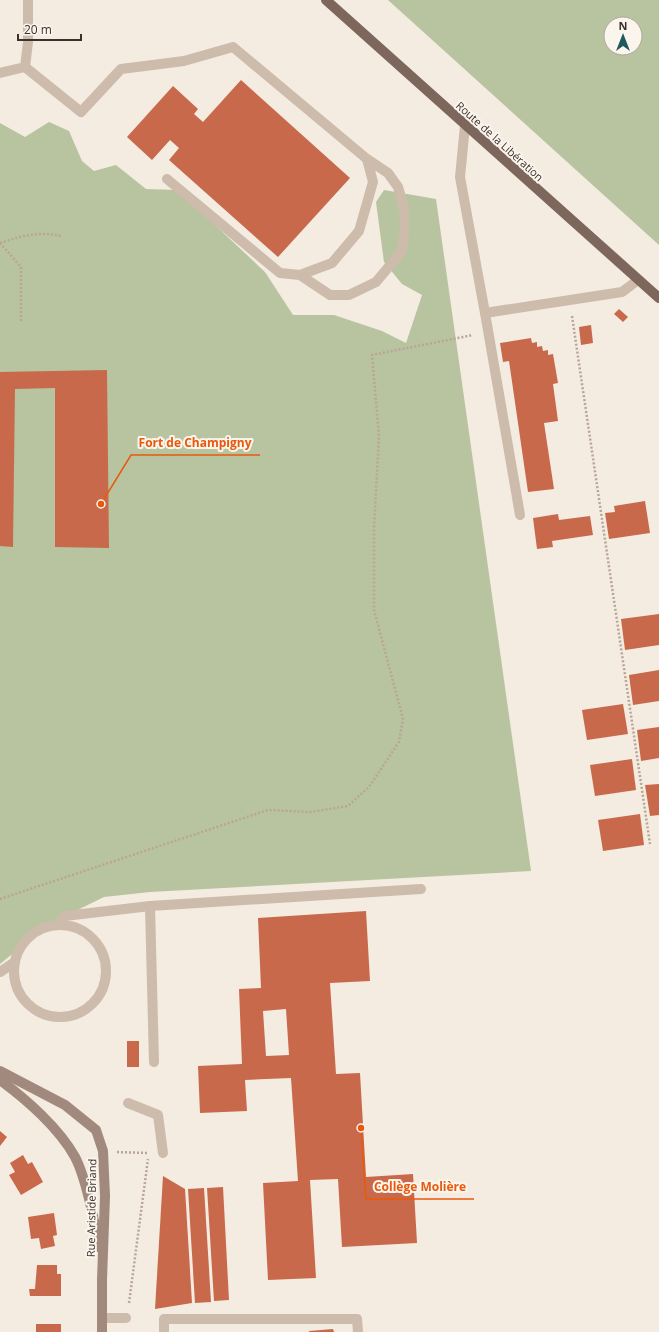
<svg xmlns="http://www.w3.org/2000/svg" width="659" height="1332" font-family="'Open Sans',sans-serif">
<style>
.green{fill:#b8c4a0;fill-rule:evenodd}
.building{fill:#c8694b;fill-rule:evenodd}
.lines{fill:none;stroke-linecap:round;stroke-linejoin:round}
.path{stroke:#b9a596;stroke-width:2.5;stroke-dasharray:2 2;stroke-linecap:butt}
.lane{stroke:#cdbbac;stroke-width:10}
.secondary{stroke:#a18a7d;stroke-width:10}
.primary{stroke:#7d675c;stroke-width:10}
.labels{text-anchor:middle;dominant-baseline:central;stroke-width:4;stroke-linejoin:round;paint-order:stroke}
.street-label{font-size:11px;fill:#3b302b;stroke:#fbf5ee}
.leader{fill:none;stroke:#e8590c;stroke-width:1.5}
.callout-dot{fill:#e8590c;stroke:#fbf5ee;stroke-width:1.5}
.callout-label{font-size:12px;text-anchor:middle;font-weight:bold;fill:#e8590c;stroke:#fbf5ee;stroke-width:4;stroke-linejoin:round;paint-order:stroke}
</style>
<rect width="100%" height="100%" fill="#f4ebe1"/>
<g class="green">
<path d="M388 0H659V245ZM611 24H635V48H611Z"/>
<polygon points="49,122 69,131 82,161 94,171 116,165 146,189 178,190 265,272 293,315 334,315 382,331 406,343 422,295 402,284 384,262 376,202 384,190 436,199 531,871 150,892 104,897 49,924 0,964 0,123 25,137"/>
</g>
<g class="building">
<polygon points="241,80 350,178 278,257 169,160 179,148 170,140 152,160 127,137 173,86 198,109 194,114 203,122"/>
<polygon points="619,309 628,317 623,322 614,314"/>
<polygon points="591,325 593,343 581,345 579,327"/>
<polygon points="531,338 532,343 537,342 537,347 542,346 543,351 548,350 548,355 553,354 558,383 553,384 558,421 544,423 554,489 528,492 509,361 503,362 500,343"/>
<polygon points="107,370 109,548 55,547 55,388 15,389 13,547 0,546 0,372"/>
<polygon points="645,501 650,533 609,539 605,513 615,512 614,506"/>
<polygon points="558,514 559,520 590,516 593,535 552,541 553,547 537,549 533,518"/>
<polygon points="659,614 659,645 625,650 621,619"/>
<polygon points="659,670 659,701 633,705 629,675"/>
<polygon points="623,704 628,734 587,740 582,710"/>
<polygon points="659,727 659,758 641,761 637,730"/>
<polygon points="632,759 636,790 595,796 590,765"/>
<polygon points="659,784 659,815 650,816 645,785"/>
<polygon points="640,814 644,845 603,851 598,820"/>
<path d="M366 911 370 981 330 983 336 1074 360 1073 366 1177 413 1174 417 1243 342 1247 338 1179 310 1180 316 1278 268 1280 263 1183 298 1181 291 1078 245 1080 247 1111 200 1113 198 1066 242 1064 239 989 261 988 258 918ZM286 1009 289 1055 266 1056 263 1011Z"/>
<rect x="127" y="1041" width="12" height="26"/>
<polygon points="0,1131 7,1137 0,1146"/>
<polygon points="23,1155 28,1164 32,1162 43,1182 21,1195 9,1175 15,1172 10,1163"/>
<polygon points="163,1176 185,1189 192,1303 155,1309"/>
<polygon points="223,1187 229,1300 214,1301 207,1188"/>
<polygon points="204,1188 211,1302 195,1303 188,1189"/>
<polygon points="54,1213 57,1235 53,1236 55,1246 41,1249 39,1238 31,1239 28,1217"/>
<polygon points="37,1265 57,1265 57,1274 61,1274 61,1296 30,1296 29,1289 35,1289"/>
<rect x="36" y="1324" width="25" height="8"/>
<polygon points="333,1329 334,1332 309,1332 309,1331"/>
</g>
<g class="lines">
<g class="path">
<polyline points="0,243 21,267 21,321"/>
<path d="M0 243C21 236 39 231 61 236"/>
<polyline points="572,316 650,844"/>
<polyline points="0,899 268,810 310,812 348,806 369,787 399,742 403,719 374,610 374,526 379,436 372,355 473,335"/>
<polyline points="117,1152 148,1153"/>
<polyline points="129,1303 148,1159"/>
</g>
<g class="lane">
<polyline points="25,67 81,112 121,69 184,61 233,47 367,159 373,182 359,231 332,263 300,275 280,273 167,179"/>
<polyline points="0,73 25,67 28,42 28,0"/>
<polyline points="465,126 460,177 485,313 622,292 638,280"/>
<polyline points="300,275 330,295 349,295 376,282 402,251 405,224 403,204 398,187 388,173 367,159"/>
<polyline points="485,313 520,515"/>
<polyline points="57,925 65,916 150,906"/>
<circle cx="60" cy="971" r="46"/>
<polyline points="0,972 15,962"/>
<polyline points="154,1062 150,906 421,889"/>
<polyline points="128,1103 158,1115 163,1153"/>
<polyline points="102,1318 126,1318"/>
<polyline points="164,1332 164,1319 357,1319 358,1332"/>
</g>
<g class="secondary">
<polyline points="0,1071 65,1105 96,1130 103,1151 105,1196 102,1280 102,1332"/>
<path d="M0 1080C26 1099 59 1128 75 1157 85 1176 96 1224 98 1247"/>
</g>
<polyline class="primary" points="326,0 659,298"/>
</g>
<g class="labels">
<g class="street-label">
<text transform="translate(500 141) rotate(42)">Route de la Libération</text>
<text transform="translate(91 1208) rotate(-89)">Rue Aristide Briand</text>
</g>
</g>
<path class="leader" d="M101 504L131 455H260M361 1128L366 1199H474"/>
<g class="callout-dot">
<circle cx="101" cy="504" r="4"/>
<circle cx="361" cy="1128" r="4"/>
</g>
<g class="callout-label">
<text x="195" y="447">Fort de Champigny</text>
<text x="420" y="1191">Collège Molière</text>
</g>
<g transform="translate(623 36)"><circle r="19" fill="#fbf5ee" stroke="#aea6a0"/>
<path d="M0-3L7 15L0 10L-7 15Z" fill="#1f5a5e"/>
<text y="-6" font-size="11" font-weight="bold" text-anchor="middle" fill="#3b302b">N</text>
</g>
<path d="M18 34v6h63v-6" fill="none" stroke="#3b302b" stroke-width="2"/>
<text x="24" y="34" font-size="12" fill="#3b302b" stroke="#fbf5ee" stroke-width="3" paint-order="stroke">20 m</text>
</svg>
